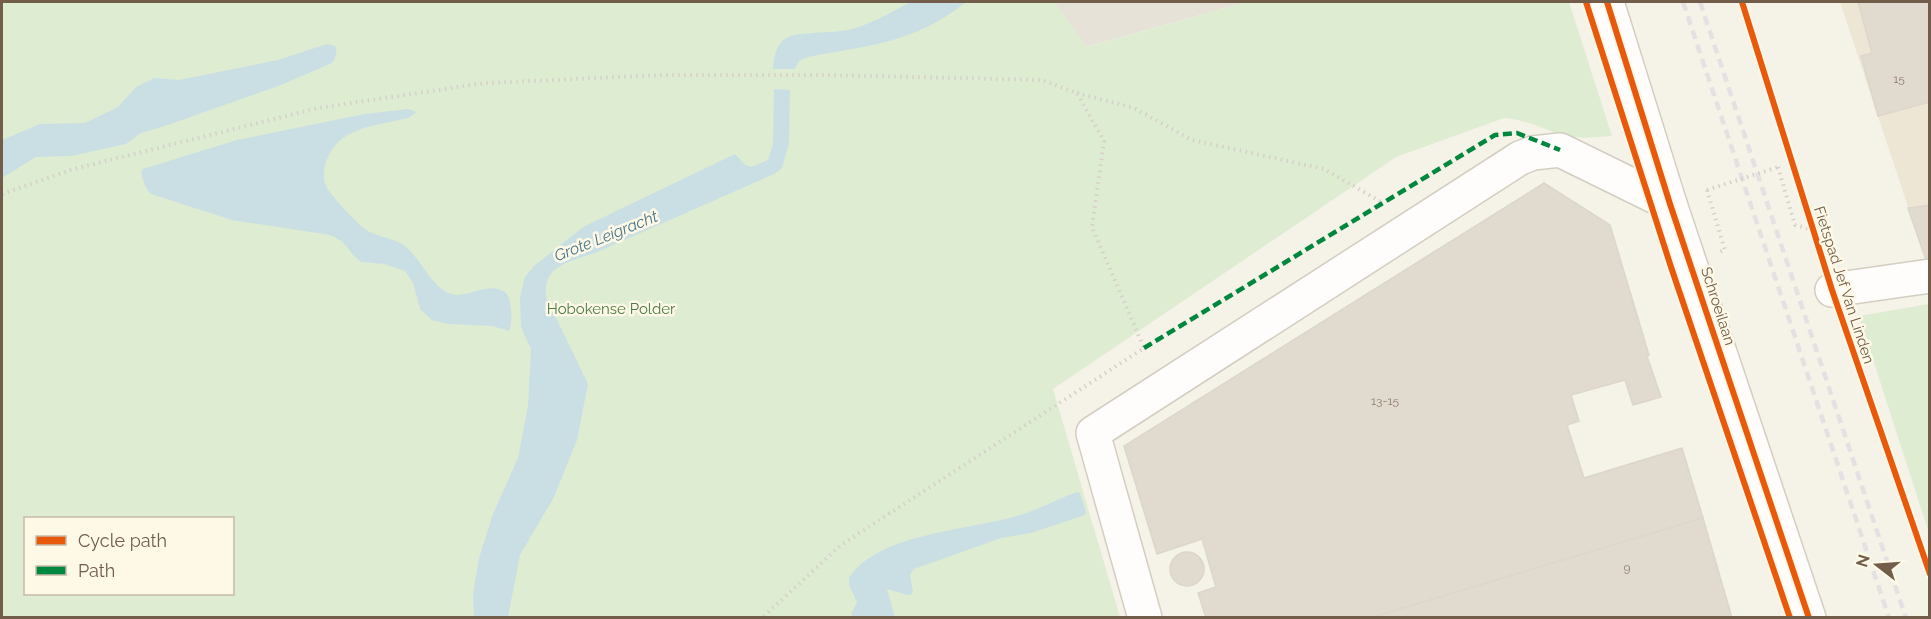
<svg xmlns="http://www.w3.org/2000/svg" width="1931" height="619" font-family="Raleway,sans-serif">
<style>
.residential{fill:#eee6d4}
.industrial{fill:#e7e2d8}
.green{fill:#deecd2;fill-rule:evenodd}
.water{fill:#cadfe4}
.building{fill:#e1dacf;stroke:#ddd6ca;stroke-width:1.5}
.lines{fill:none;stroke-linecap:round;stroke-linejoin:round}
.minor-casing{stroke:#d4cdc2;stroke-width:36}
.path{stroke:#d7d0c9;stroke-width:4;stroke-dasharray:1.5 4.5;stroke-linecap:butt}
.minor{stroke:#fefdfb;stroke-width:33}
.rail{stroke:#e4e1e3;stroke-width:4.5;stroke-dasharray:9 6;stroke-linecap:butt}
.path-bridge{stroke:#d7d0c9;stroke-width:4;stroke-dasharray:1.5 4.5;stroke-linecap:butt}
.quiet{stroke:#00873e;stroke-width:4.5;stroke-dasharray:9 4.5;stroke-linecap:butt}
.cycleway-casing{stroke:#fef8e7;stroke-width:10}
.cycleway{stroke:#e8590c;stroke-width:6}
.labels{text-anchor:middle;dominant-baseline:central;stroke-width:5;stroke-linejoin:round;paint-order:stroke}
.number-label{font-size:12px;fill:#8f7e6d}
.street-label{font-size:15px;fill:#715d49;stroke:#fef8e7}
.park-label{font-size:15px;fill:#4d7c44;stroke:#fef8e7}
.water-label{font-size:16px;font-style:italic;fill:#47768a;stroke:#fef8e7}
</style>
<rect width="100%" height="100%" fill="#f5f2e7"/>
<polygon class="residential" points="1840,2 1929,2 1929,259 1926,260 1923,252"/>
<polygon class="industrial" points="1054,2 1246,2 1086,47"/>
<g class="green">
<path d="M2 2H1054L1087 47 1246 2H1569L1612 136C1594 137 1577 140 1559 134 1540 128 1524 119 1504 118L1396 157 1053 389 1120 617H2ZM26 518H232V594H26Z"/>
<polygon points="1929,304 1930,530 1928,530 1859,316"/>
</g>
<g class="water">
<path d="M911 2H966C915 43 870 45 808 57L799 61 795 69H773C774 58 776 43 788 37 799 32 833 33 848 30 870 25 891 12 911 2Z"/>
<path d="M327 44 335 46C338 53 336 57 332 63L281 85 165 126 141 133 126 144 71 156 36 157 2 178V140L40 124 85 123 118 107 136 87 154 78 179 80 278 60Z"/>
<path d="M774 89 790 90 789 143 782 168 774 174 595 253C572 261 542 265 546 297L588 384 577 440 554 497 520 555 508 617H474L473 593 479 558 493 514 518 458 528 406 531 349 521 327 520 298 525 277 534 266 583 227 735 154 744 164 751 167 768 160 773 144Z"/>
<path d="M408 109 416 112C410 119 403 119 395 121 371 126 341 130 329 155 324 164 322 176 326 186 331 196 360 228 370 232 382 238 398 239 407 248 422 261 432 287 451 294 468 299 488 281 505 292 512 297 513 324 509 331L492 326 448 324 432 320 420 309 413 283 405 271 384 264 361 262C347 251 349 243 330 235L232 220 151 194C145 188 143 181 141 172L143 169 237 140 365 114Z"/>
<path d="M1077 492 1080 493 1086 512 1085 515 1031 533 1001 538 914 569 910 575 913 591 912 594 907 595 887 589 895 617H853L851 614 857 602 849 585V578C877 534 967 530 1013 517 1036 511 1055 500 1077 492Z"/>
</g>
<g class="building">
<polygon points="1858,2 1930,2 1930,102 1878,116 1861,56 1872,53"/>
<polygon points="1544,183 1610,225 1649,355 1647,356 1661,397 1633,405 1625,380 1571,395 1579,421 1567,425 1584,478 1682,448 1703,518 1370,618 1206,618 1198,593 1216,587 1202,539 1157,554 1124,446"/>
<polygon points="1930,205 1930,259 1926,260 1908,208"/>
<polygon points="1703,518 1732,618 1370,618"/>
<circle cx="1187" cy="569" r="17"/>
</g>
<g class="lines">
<g class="minor-casing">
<g id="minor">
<polyline points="1607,2 1670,204 1809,618"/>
<polyline points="1832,290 1930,276"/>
<polyline points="1145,618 1093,433 1520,158 1533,153 1560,150 1670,204"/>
</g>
</g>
<g class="path">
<polyline points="1077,93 1134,108 1192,140 1324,169 1383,203"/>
<polyline points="1778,167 1795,225 1813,230"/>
<polyline points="1707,190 1725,250 1717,253"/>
<polyline points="2,194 70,170 318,108 485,83 663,75 828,75 1042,80 1077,93 1104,141 1092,227 1144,348 841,545 762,618"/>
</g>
<use href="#minor" class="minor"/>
<g class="rail">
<polyline points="1683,2 1889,618"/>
<polyline points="1700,2 1906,618"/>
</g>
<polyline class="path-bridge" points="1707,190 1778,167"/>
<polyline class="quiet" points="1144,348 1495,135 1517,133 1560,150"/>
<g class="cycleway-casing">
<g id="cycleway">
<polyline points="1586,2 1671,267 1790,618"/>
<polyline points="1607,2 1670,204 1809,618"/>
<polyline points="1742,2 1832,290 1930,574"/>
</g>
</g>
<use href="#cycleway" class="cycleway"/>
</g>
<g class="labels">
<g class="number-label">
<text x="1899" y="79">15</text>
<text x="1385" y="401">13-15</text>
<text x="1627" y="568">9</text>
</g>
<g class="street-label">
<text transform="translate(1844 285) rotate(72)">Fietspad Jef Van Linden</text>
<text transform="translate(1718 306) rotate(72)">Schroeilaan</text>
</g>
<g class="park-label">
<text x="611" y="309">Hobokense Polder</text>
</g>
<g class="water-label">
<text transform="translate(606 236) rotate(-22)">Grote Leigracht</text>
</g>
</g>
<rect width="1931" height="619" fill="none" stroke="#715d49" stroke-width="6"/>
<rect x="24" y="517" width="210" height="78" fill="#fef8e7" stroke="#c6baa8" stroke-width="1.5"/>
<rect x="36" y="536" width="30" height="9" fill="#e8590c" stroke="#c6baa8" stroke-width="1.5"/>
<text x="78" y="547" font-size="18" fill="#715d49">Cycle path</text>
<rect x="36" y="566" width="30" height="9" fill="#00873e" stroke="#c6baa8" stroke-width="1.5"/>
<text x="78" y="577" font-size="18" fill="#715d49">Path</text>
<g transform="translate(1877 565) rotate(287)" stroke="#fef8e7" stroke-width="4.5" paint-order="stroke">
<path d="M0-4.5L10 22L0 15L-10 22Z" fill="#715d49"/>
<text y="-9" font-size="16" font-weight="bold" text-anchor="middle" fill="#715d49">N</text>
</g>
</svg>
